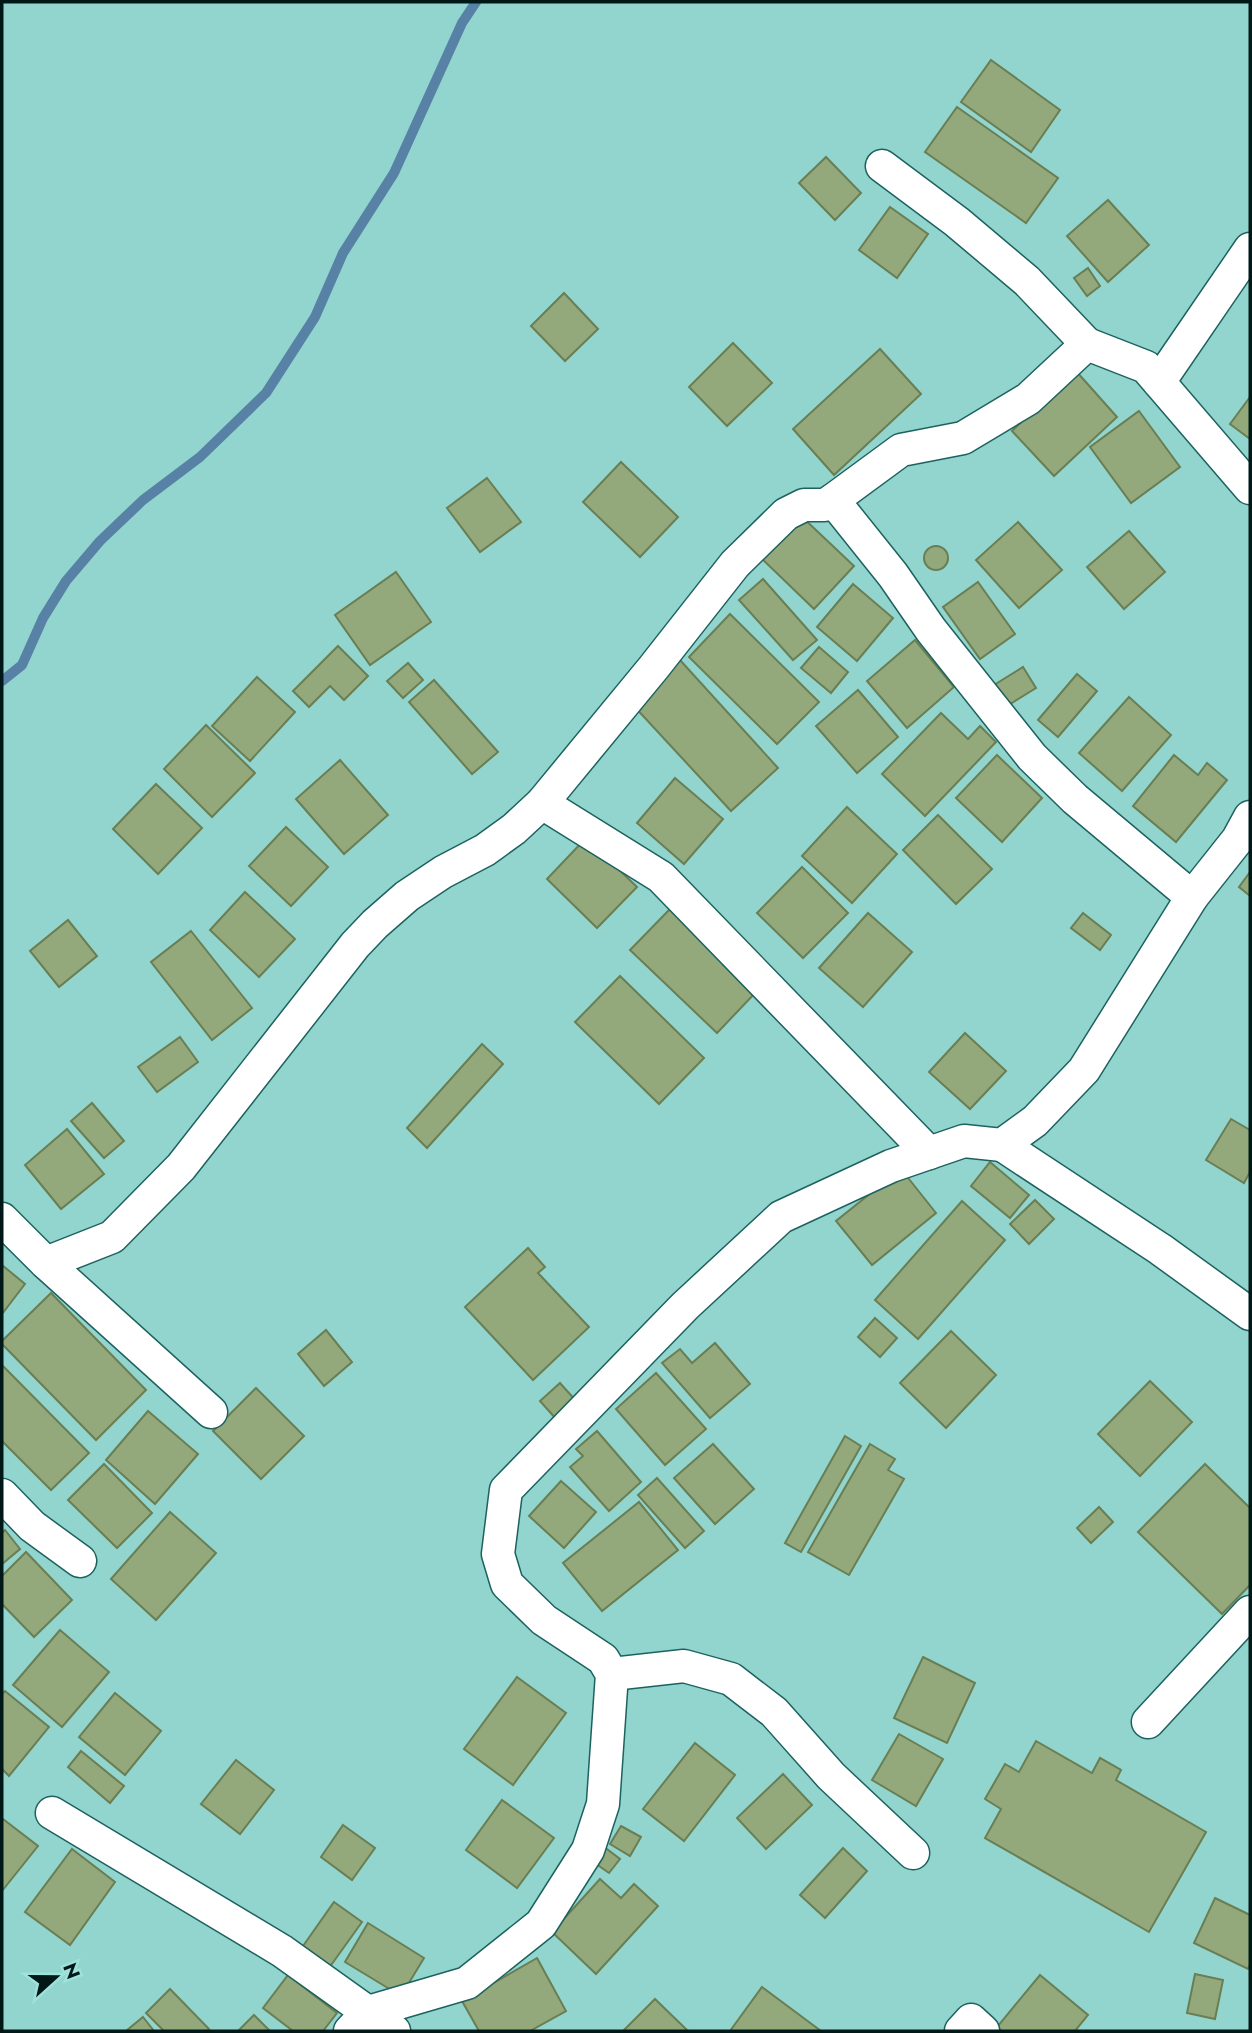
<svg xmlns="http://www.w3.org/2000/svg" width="1252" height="2033" font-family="Jost,sans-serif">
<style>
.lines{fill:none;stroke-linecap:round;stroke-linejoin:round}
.stream{stroke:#5882a5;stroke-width:10}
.building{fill:#93a97b;stroke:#697e52;stroke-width:2}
.street-casing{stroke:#1c625e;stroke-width:35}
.street{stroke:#fff;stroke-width:32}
</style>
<rect width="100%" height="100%" fill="#92d5cf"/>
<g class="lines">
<polyline class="stream" points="2,681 22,665 43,618 66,581 100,541 143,500 200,457 266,393 315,317 343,253 394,173 462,23 476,2"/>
</g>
<g class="building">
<polygon points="991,60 1060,110 1031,152 961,102"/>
<polygon points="957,107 1058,178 1026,223 925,152"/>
<polygon points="826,157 861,193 835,220 799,183"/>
<polygon points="1108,200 1149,245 1108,282 1067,236"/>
<polygon points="890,207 928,234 897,278 859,250"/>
<polygon points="1088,268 1100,286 1087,296 1074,278"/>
<polygon points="564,293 598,329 565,361 531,326"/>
<polygon points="733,343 772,383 727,426 689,387"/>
<polygon points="880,349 921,394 834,475 793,429"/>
<polygon points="1076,371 1117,417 1054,476 1012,431"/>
<polygon points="1250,397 1250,439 1230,424"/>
<polygon points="1139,411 1180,467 1131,503 1090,447"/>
<polygon points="621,462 678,517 640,557 583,502"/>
<polygon points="487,478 521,522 480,552 447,508"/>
<polygon points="799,514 854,566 814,609 759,556"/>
<polygon points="1018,522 1062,570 1019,608 976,560"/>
<polygon points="1129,531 1165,572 1124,609 1087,567"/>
<circle cx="936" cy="558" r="12"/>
<polygon points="396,572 431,622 370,665 335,615"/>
<polygon points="763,579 817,640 793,660 739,600"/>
<polygon points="978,582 1015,634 980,659 943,607"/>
<polygon points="853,584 893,618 857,661 817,627"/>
<polygon points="730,614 819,702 777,744 689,657"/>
<polygon points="915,640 954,687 907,728 867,681"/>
<polygon points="338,646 368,676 344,700 330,686 309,707 293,691"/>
<polygon points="819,647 848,672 831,693 801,668"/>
<polygon points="680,660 778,768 731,811 632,704"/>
<polygon points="408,663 423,680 403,698 387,681"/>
<polygon points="1023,667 1036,688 1007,706 994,685"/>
<polygon points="1077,674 1097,691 1058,737 1038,720"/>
<polygon points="257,677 295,712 250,761 212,726"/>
<polygon points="434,680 498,752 472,774 409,702"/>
<polygon points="858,690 898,737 857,773 816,726"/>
<polygon points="1129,697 1171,735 1122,791 1079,753"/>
<polygon points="941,713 968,739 980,726 996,742 925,816 882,774"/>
<polygon points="206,725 255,773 212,817 164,769"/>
<polygon points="997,755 1042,798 1002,842 956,798"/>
<polygon points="1174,755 1198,775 1207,763 1227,780 1176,842 1133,806"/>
<polygon points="340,760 388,815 344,854 296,799"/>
<polygon points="675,778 723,819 684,864 637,823"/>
<polygon points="156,784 202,828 158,874 113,829"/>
<polygon points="847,807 897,854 852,903 802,856"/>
<polygon points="938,815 992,869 956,904 903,850"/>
<polygon points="286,827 328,867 291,906 249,866"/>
<polygon points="586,838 637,887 597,928 547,879"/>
<polygon points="802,867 848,913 803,958 757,913"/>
<polygon points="1250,872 1250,896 1239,887"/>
<polygon points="245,892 295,939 259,977 210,930"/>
<polygon points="671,908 757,991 717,1033 630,950"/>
<polygon points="868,913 912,952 863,1007 819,968"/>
<polygon points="1083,913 1111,935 1100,950 1071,928"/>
<polygon points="68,920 97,956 59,987 30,951"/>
<polygon points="191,931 252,1008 212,1040 151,962"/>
<polygon points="620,976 704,1058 659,1104 575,1022"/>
<polygon points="965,1033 1006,1071 970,1109 929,1072"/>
<polygon points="180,1037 198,1062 157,1092 138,1067"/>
<polygon points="482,1044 503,1064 427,1148 407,1128"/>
<polygon points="92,1103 124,1141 104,1158 71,1121"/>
<polygon points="1231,1119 1250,1130 1250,1172 1244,1183 1206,1160"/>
<polygon points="67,1129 104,1174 61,1209 25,1165"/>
<polygon points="990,1162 1029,1195 1010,1218 971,1186"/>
<polygon points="901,1169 936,1213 872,1265 836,1221"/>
<polygon points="1035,1200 1054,1219 1029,1244 1010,1224"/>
<polygon points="962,1201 1005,1240 918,1339 875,1300"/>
<polygon points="528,1248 545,1267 538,1273 589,1327 533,1380 465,1307"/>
<polygon points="2,1265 25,1284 2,1314"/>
<polygon points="51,1293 146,1390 96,1440 2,1344 2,1341"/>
<polygon points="875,1318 897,1338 880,1357 858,1337"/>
<polygon points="326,1330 352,1362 324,1386 298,1354"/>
<polygon points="951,1331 996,1375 946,1428 900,1383"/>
<polygon points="715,1343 750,1384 710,1418 662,1363 680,1349 692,1363"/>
<polygon points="2,1365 89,1453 51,1490 2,1441"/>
<polygon points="656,1373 706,1429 665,1465 616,1409"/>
<polygon points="1150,1381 1192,1422 1140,1476 1098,1434"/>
<polygon points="560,1383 577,1402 557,1420 540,1401"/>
<polygon points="256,1388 304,1436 261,1479 213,1431"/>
<polygon points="148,1411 198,1454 155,1504 106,1460"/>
<polygon points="597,1431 641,1482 609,1511 570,1467 583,1456 576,1449"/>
<polygon points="845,1436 861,1446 801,1552 785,1543"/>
<polygon points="713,1444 754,1489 715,1524 674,1478"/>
<polygon points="870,1444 895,1459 888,1470 904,1479 849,1575 808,1552"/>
<polygon points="104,1464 152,1513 117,1548 68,1500"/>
<polygon points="1205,1464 1250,1508 1250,1585 1222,1614 1138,1532"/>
<polygon points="657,1478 704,1531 685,1548 638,1495"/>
<polygon points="561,1481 596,1512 564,1548 529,1516"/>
<polygon points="639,1502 678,1550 602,1611 563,1563"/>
<polygon points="1099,1507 1113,1522 1091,1543 1077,1528"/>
<polygon points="170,1512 216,1553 156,1620 111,1579"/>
<polygon points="5,1530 20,1549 2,1564 2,1533"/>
<polygon points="26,1552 72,1600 34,1637 2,1604 2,1576"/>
<polygon points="60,1630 109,1672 62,1727 13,1685"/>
<polygon points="923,1657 975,1683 947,1743 894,1718"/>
<polygon points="517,1677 566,1713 513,1785 464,1749"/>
<polygon points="5,1691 49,1727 9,1776 2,1769 2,1694"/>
<polygon points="115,1693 161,1731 125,1775 79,1737"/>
<polygon points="899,1734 943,1759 916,1806 872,1780"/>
<polygon points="1036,1741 1092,1773 1100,1758 1121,1770 1116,1780 1206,1832 1149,1932 985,1838 1001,1809 985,1799 1005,1764 1019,1772"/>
<polygon points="695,1743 735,1775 684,1841 643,1809"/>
<polygon points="81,1751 124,1786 110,1803 68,1767"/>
<polygon points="236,1760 274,1790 240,1834 201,1804"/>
<polygon points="783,1774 812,1805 766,1849 737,1818"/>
<polygon points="502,1800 554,1838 517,1888 466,1850"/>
<polygon points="3,1819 38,1846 2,1891 2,1821"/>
<polygon points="343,1825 375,1848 352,1880 321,1857"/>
<polygon points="621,1826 641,1837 630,1856 610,1844"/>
<polygon points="603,1846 620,1859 609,1873 592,1861"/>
<polygon points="843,1848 867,1871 825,1918 800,1895"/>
<polygon points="72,1849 115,1882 70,1945 25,1912"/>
<polygon points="600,1879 621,1898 634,1884 658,1906 596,1974 552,1932"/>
<polygon points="1215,1898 1250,1915 1250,1964 1248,1969 1194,1943"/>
<polygon points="334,1902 362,1922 324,1975 296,1956"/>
<polygon points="368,1923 424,1958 401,1996 345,1962"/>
<polygon points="537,1958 566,2011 530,2031 479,2031 462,2001"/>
<polygon points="1195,1974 1223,1980 1215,2019 1187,2013"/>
<polygon points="288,1975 337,2013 323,2031 293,2031 263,2008"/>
<polygon points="1040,1975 1088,2015 1075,2031 1002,2031 997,2027"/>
<polygon points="762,1987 821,2031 730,2031"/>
<polygon points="170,1989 209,2029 207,2031 164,2031 146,2013"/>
<polygon points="655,1999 688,2031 623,2031"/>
<polygon points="254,2015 270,2031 238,2031"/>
<polygon points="143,2017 154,2031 126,2031"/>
</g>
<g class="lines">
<g class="street-casing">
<g id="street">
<polyline points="882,166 957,222 1027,281 1087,344"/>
<polyline points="1159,382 1250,249"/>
<polyline points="833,500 901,450 963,438 1028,399 1087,344 1146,367 1250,488"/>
<polyline points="542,803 661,877 929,1153"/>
<polyline points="1002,1145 1160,1249 1250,1314"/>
<polyline points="2,1219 46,1263 112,1237 181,1167 355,945 375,924 407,896 443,872 485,850 514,829 542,803 654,667 735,564 786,514 804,505 825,505 833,500 893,575 931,630 1032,757 1075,799 1192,897 1238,839 1250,817"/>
<polyline points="46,1263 211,1412"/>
<polyline points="2,1495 32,1526 80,1561"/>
<polyline points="612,1674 684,1666 731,1679 774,1712 831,1776 913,1853"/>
<polyline points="1148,1722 1250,1612"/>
<polyline points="52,1813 282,1951 394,2031"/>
<polyline points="350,2031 368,2012 467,1983 541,1924 588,1850 603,1804 612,1674 603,1659 544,1620 507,1584 498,1554 506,1490 685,1306 781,1217 891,1166 964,1141 1002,1145 1035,1121 1084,1070 1192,897"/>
<polyline points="961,2031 971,2020 983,2031"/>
</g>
</g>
<use href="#street" class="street"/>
</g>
<rect width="1252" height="2033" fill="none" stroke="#001918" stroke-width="7"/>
<g transform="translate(56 1977) rotate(69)" stroke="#9fe2dc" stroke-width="5" paint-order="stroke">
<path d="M0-5L12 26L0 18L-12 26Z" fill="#001918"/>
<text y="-10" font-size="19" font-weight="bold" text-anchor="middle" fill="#001918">N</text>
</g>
</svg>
